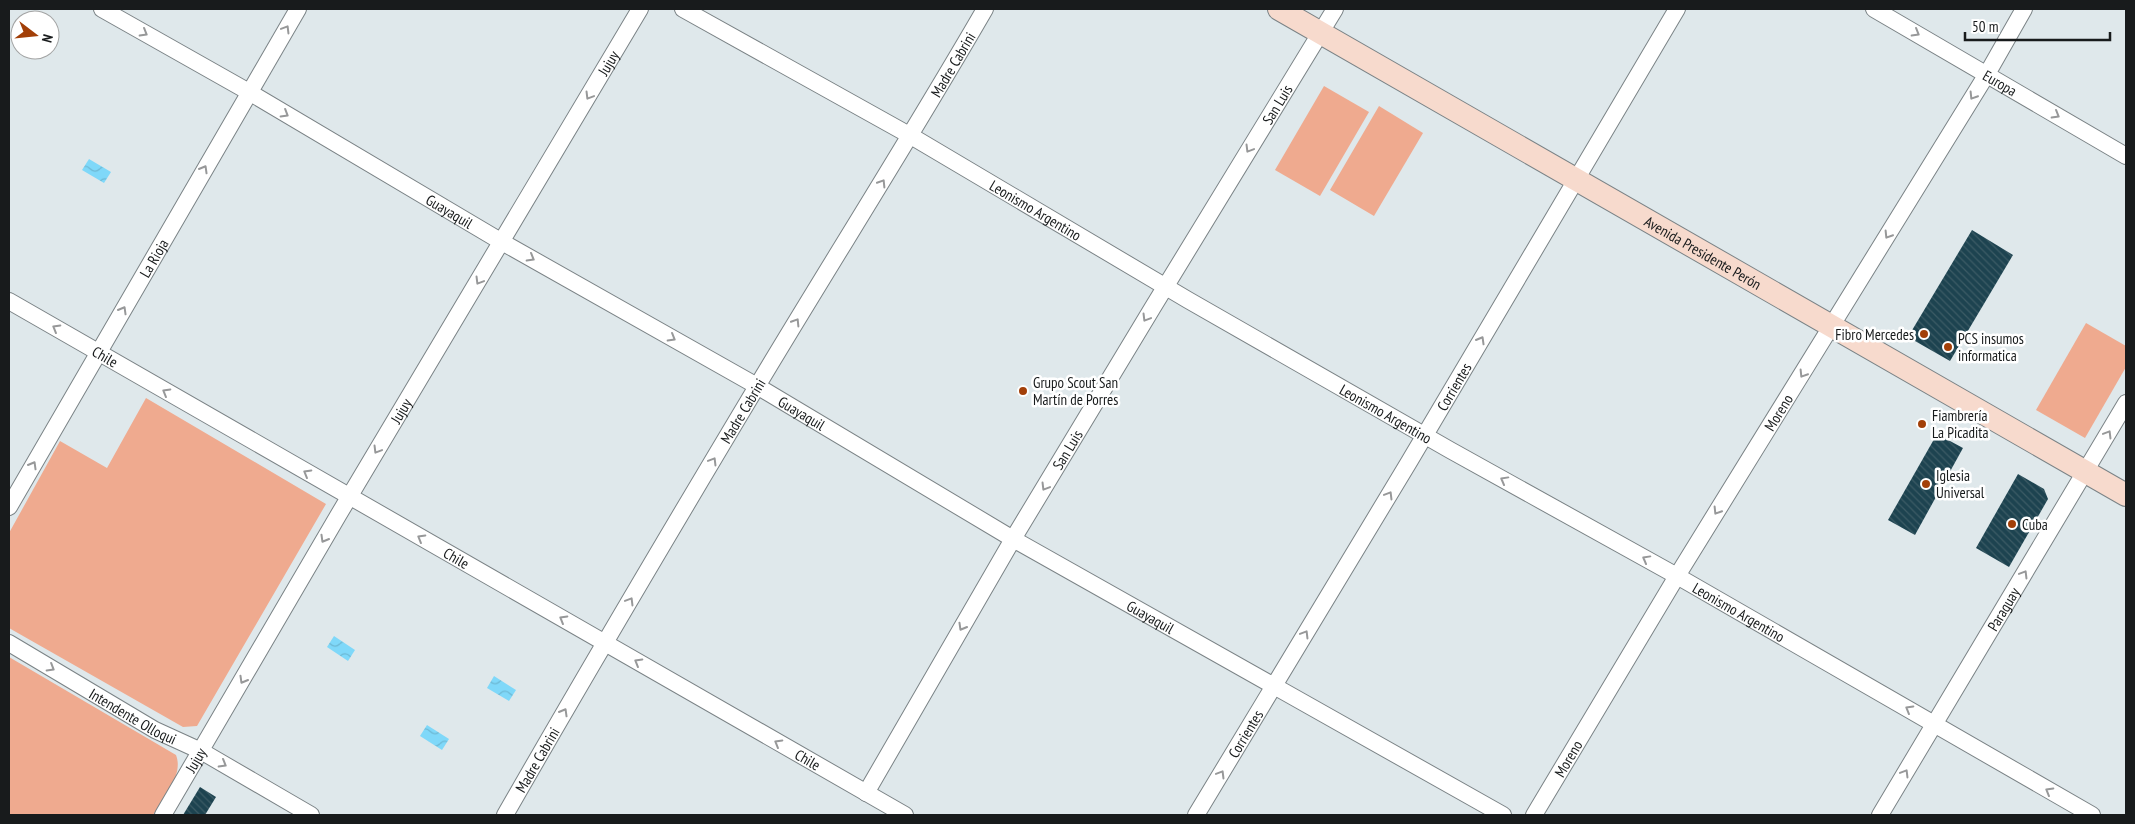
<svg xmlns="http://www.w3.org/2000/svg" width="2135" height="824" font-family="'PT Sans Narrow',sans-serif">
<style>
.grass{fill:#efaa8f}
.water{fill:url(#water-waves)}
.building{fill:url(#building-back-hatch)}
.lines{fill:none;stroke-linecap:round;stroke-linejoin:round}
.street-casing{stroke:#7b8386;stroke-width:18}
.secondary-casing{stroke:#7b8386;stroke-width:24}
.street{stroke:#fff;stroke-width:16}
.secondary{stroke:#f7dacd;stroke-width:22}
.oneway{stroke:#979899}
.poi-dot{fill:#a23f08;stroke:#fff;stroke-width:2}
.labels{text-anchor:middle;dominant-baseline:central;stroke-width:5;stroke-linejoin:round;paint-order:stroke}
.street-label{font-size:15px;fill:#181b1c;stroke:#fff}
.poi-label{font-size:15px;fill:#181b1c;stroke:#fff;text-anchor:start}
</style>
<defs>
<pattern id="water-waves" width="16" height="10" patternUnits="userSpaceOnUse" patternTransform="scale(1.25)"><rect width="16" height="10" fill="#7fd8f9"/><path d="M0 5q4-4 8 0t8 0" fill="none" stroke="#6db9d5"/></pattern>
<pattern id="building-back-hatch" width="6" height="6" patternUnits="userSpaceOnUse" patternTransform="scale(1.25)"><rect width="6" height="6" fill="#1d4350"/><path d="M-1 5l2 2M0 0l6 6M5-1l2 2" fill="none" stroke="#3c5b65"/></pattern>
</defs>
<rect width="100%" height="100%" fill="#dfe8eb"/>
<g class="grass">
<polygon points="1324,86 1369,112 1320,196 1275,170"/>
<polygon points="1379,106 1423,133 1374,216 1330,190"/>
<polygon points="2086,323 2126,346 2126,367 2085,438 2036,410"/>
<polygon points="146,398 326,504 197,726 183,727 9,628 9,533 60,441 107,468"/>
<path d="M9 657 176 755C184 775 163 799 153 815H9Z"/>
</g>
<g class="water">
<polygon points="89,159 111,172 104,183 82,170"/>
<polygon points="334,636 355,650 348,661 327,647"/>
<polygon points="494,676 516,690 509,701 487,688"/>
<polygon points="427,725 449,739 442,750 420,736"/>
</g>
<g class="building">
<polygon points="1972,230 2013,255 1950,361 1908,337"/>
<polygon points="1937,434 1963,448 1915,535 1888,520"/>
<polygon points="2018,474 2044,489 2048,499 2009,567 1976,548"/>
<polygon points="200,787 216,797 205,815 183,815"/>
</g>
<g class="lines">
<g class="street-casing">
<g id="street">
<path id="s1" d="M102 9 249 92 502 242 757 386 1013 539 1503 815"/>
<path id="s2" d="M683 9 911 136 1188 300 1450 450 1677 576 2092 815"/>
<path id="s3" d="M1874 9 2126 156"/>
<path id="s4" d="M9 301 905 815"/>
<path id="s5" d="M9 507 298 9"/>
<path id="s6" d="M9 643 155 730 201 751 311 815"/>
<path id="s7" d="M866 793 1013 539 1153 307 1335 9"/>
<path id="s8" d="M163 815 339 514 640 9"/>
<path id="s9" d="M505 815C587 672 671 530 756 388 832 261 911 137 985 9"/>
<path id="s10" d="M1196 815 1409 462 1677 9"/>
<path id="s11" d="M1534 815 1677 576 1987 74 2024 9"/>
<path id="s12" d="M1880 815 2126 403"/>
</g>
</g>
<g class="secondary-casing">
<g id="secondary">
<path id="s13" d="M1279 9 2126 495"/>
</g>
</g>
<use href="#street" class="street"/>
<use href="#secondary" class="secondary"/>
</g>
<defs><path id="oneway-chevron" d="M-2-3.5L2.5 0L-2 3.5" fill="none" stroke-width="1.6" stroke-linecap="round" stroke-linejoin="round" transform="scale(1.25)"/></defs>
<g class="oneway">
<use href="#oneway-chevron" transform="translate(286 29) rotate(-59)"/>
<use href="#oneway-chevron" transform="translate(144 33) rotate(30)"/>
<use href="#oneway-chevron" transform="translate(1916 33) rotate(30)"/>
<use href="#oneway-chevron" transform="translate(589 96) rotate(121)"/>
<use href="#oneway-chevron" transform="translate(1973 96) rotate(122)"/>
<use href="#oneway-chevron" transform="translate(285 114) rotate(31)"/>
<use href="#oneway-chevron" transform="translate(2056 115) rotate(30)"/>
<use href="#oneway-chevron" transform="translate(1249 149) rotate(121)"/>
<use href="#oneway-chevron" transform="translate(204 169) rotate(-60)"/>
<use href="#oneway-chevron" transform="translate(882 183) rotate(-58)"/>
<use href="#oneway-chevron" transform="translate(1888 235) rotate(122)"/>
<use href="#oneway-chevron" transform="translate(531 258) rotate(30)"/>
<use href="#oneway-chevron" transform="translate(479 281) rotate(121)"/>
<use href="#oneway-chevron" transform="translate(123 310) rotate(-60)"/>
<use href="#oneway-chevron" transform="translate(1146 318) rotate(121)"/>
<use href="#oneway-chevron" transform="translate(796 322) rotate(-58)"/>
<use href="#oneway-chevron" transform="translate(56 328) rotate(-150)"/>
<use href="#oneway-chevron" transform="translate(672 338) rotate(30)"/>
<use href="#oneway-chevron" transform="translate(1481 340) rotate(-60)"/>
<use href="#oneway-chevron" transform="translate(1803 374) rotate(122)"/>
<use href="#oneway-chevron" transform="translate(166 392) rotate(-150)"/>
<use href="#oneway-chevron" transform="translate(2108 434) rotate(-59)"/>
<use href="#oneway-chevron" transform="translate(377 450) rotate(121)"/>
<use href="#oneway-chevron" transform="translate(713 461) rotate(-59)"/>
<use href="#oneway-chevron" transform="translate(33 465) rotate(-60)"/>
<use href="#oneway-chevron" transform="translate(307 473) rotate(-150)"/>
<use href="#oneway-chevron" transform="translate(1504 480) rotate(-151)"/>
<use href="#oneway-chevron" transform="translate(1045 487) rotate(121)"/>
<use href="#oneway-chevron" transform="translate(1389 495) rotate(-59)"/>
<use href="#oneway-chevron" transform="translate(1717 511) rotate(122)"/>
<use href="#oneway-chevron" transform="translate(421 538) rotate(-150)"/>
<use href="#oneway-chevron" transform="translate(324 539) rotate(120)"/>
<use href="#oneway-chevron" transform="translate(1646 559) rotate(-151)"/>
<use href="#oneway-chevron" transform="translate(2024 574) rotate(-59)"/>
<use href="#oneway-chevron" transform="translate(630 601) rotate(-59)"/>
<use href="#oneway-chevron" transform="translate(563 619) rotate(-150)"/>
<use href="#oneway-chevron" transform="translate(962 627) rotate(120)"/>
<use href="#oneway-chevron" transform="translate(1305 634) rotate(-59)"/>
<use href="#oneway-chevron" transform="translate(638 662) rotate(-150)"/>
<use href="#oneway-chevron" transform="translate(51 668) rotate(31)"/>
<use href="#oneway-chevron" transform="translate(243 680) rotate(120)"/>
<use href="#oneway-chevron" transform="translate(1909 709) rotate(-150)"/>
<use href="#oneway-chevron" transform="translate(564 712) rotate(-60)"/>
<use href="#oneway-chevron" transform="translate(778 743) rotate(-150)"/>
<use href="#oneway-chevron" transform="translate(223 764) rotate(30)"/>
<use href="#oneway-chevron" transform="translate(1905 773) rotate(-59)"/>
<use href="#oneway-chevron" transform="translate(1221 774) rotate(-59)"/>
<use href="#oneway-chevron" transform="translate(2049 791) rotate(-150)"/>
</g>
<g class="poi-dot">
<circle cx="1924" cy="334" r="5"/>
<circle cx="1948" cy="347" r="5"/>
<circle cx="1023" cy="391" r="5"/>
<circle cx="1922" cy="424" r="5"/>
<circle cx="1926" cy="484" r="5"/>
<circle cx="2012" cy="524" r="5"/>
</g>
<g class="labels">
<g class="street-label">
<text stroke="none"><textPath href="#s8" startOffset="874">Jujuy</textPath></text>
<text stroke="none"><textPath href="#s9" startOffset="874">Madre Cabrini</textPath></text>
<text stroke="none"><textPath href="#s3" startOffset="146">Europa</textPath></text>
<text stroke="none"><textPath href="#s7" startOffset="802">San Luis</textPath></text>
<text stroke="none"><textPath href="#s2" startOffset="406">Leonismo Argentino</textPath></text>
<text stroke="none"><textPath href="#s1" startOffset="402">Guayaquil</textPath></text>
<text stroke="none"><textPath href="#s13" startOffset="489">Avenida Presidente Perón</textPath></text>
<text stroke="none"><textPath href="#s5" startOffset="288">La Rioja</textPath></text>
<text stroke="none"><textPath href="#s4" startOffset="111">Chile</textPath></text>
<text stroke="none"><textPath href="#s10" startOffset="500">Corrientes</textPath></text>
<text stroke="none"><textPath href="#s9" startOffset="469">Madre Cabrini</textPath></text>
<text stroke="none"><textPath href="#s8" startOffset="469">Jujuy</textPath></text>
<text stroke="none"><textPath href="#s11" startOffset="471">Moreno</textPath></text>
<text stroke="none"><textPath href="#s1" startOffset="808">Guayaquil</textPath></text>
<text stroke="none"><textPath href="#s2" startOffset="811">Leonismo Argentino</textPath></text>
<text stroke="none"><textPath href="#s7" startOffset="398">San Luis</textPath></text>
<text stroke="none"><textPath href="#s4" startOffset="516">Chile</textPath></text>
<text stroke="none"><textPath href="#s12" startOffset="240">Paraguay</textPath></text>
<text stroke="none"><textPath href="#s2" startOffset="1216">Leonismo Argentino</textPath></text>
<text stroke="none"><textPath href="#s1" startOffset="1212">Guayaquil</textPath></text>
<text stroke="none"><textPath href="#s6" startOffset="144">Intendente Olloqui</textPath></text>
<text stroke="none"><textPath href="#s10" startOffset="95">Corrientes</textPath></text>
<text stroke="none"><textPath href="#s11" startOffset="66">Moreno</textPath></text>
<text stroke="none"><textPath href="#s9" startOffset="64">Madre Cabrini</textPath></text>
<text stroke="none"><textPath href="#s4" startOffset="921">Chile</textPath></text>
<text stroke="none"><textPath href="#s8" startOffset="64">Jujuy</textPath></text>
</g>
<g class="poi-label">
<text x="1914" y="334" text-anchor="end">Fibro Mercedes</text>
<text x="1958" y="338">PCS insumos<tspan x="1958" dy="17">informatica</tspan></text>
<text x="1033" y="382">Grupo Scout San<tspan x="1033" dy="17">Martín de Porres</tspan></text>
<text x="1932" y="415">Fiambrería<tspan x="1932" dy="17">La Picadita</tspan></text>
<text x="1936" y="475">Iglesia<tspan x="1936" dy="17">Universal</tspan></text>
<text x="2022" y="524">Cuba</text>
</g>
</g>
<rect width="2135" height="824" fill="none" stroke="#181b1c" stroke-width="20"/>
<g transform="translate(35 35) rotate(106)"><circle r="24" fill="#ffffff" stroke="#a3a4a4"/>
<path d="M0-4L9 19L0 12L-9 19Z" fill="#a23f08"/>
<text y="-8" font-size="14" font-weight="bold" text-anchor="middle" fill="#181b1c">N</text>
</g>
<path d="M1965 32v8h145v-8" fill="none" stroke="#181b1c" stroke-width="2.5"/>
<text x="1972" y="32" font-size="15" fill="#181b1c" stroke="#ffffff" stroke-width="4" paint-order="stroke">50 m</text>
</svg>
